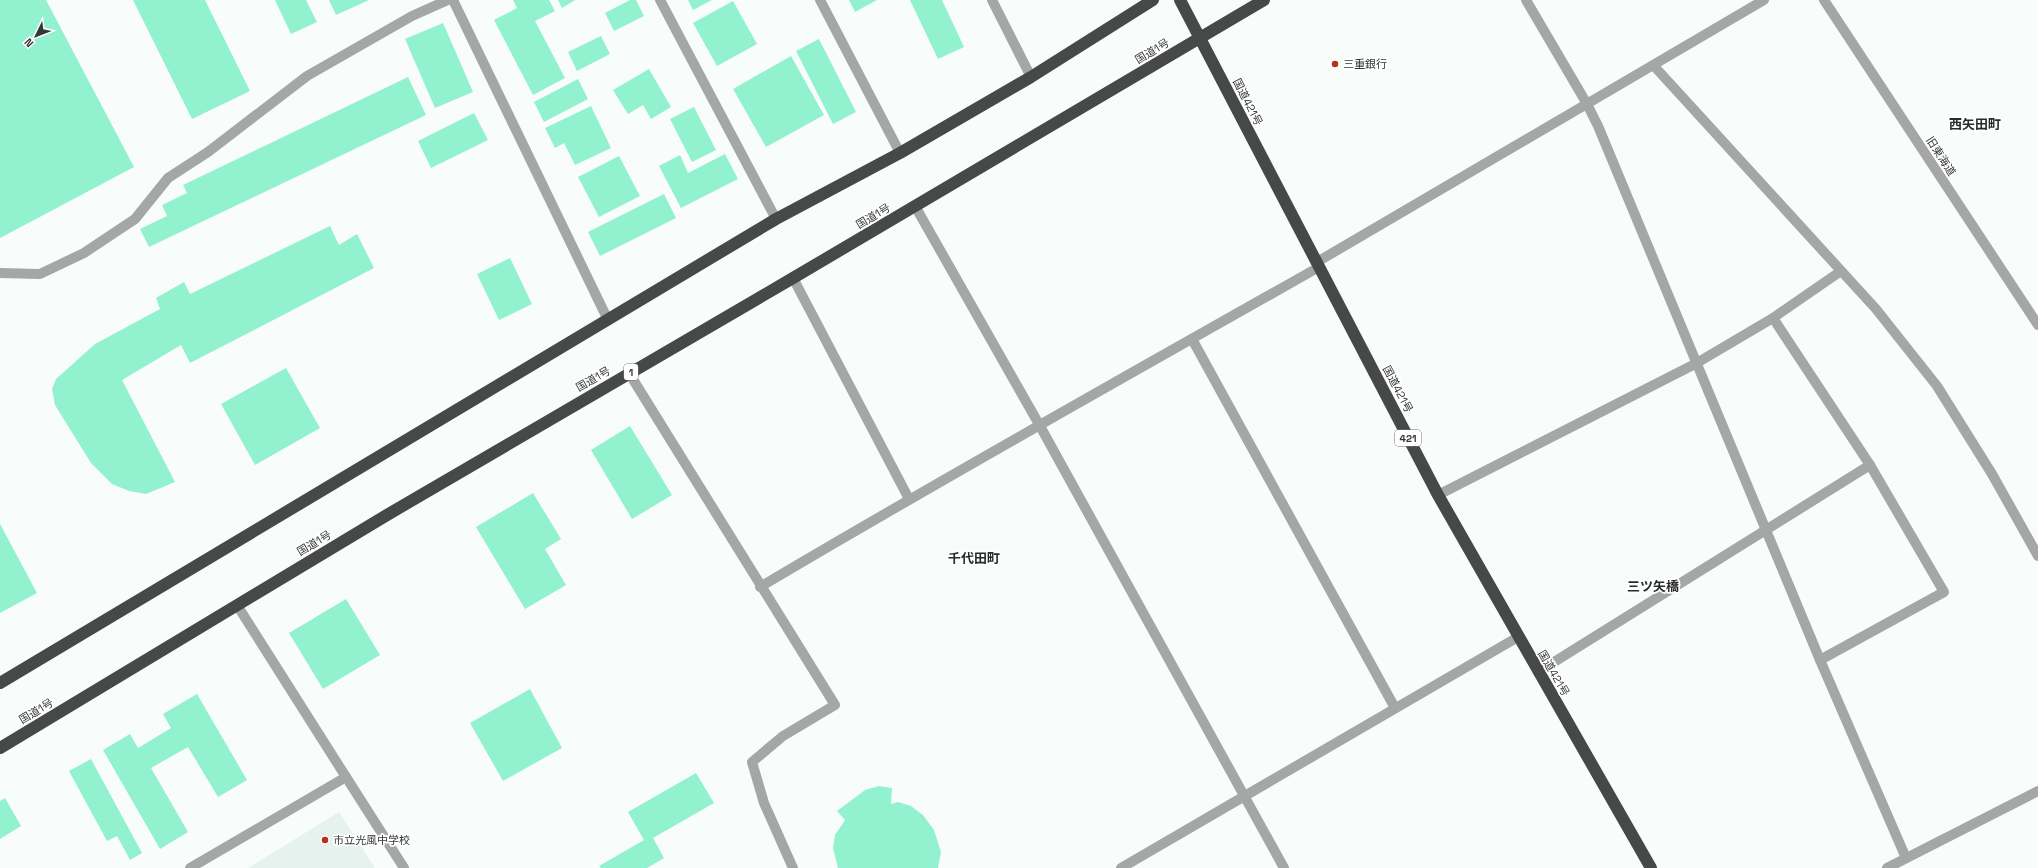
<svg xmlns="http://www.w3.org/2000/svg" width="2038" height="868" font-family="'Space Grotesk','Noto Sans JP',sans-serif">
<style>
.built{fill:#e6f2ed}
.building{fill:#92f1cf}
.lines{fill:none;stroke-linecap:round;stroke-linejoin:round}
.minor{stroke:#a5a6a6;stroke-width:10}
.highway{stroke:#464948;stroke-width:12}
.poi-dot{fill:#ba2f14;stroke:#fff;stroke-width:1.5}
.labels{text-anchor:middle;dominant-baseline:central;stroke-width:3.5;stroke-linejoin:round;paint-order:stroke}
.shield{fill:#fff;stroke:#727372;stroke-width:1}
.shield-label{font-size:10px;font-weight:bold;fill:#353736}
.street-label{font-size:11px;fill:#353736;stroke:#fff}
.poi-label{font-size:11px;fill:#353736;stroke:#fff;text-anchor:start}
.quarter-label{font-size:13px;font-weight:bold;fill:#282b2a;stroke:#fff}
</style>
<rect width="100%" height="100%" fill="#f8fdfb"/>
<polygon class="built" points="339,812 375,868 248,868"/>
<g class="building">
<polygon points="0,0 46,0 134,167 0,238"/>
<polygon points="133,0 205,0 250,91 192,119"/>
<polygon points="275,0 306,0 317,22 291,34"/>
<polygon points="329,0 369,0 336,15"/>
<polygon points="513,0 549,0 555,11 535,21 565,78 533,95 494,20 517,8"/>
<polygon points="558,0 575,0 562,8"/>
<polygon points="630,0 636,0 644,16 614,31 605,13"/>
<polygon points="688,0 712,0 693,10"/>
<polygon points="849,0 877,0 855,12"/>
<polygon points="910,0 942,0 964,47 938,59"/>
<polygon points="733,1 757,44 717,66 693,23"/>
<polygon points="443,23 473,92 435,108 405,39"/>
<polygon points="601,36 610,54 577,71 568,52"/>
<polygon points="819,39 856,112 833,124 796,51"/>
<polygon points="791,56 824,115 766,147 733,89"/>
<polygon points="649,69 671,107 651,119 643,105 628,114 613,90"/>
<polygon points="408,77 426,115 149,247 140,229 167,216 162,205 187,193 183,185"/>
<polygon points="578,79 588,99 544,122 534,102"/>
<polygon points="591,106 611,148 575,165 564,143 555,148 545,128"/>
<polygon points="694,107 716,150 692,162 670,119"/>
<polygon points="474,113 488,140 431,168 418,141"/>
<polygon points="725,154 738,179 681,208 659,166 680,155 688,173"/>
<polygon points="619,156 640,196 599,217 578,177"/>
<polygon points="664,194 676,218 600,256 588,232"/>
<polygon points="330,226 339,245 357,234 374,268 190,363 181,345 122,380 175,482 146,494 129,491 112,484 91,463 55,405 52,389 56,379 95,344 160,309 156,298 184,282 190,294"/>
<polygon points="510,258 532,304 499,320 477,274"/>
<polygon points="286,368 320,428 255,465 221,404"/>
<polygon points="630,426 672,495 632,519 591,450"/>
<polygon points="533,493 561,539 545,549 566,585 525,609 476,527"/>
<polygon points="0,524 37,593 0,613"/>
<polygon points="346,599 380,655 323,689 289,633"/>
<polygon points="530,689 562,748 503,781 470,723"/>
<polygon points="197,694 247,780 218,797 188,747 151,768 188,832 160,849 103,750 130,734 138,748 171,728 163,714"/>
<polygon points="91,759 142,853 130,860 117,836 107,841 69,771"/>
<polygon points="696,773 714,803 653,838 664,858 647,868 601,868 599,866 644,840 628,812"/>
<polygon points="879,786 892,788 891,804 898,802 911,806 923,815 934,830 941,852 938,868 838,868 833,848 835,835 845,820 837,811 865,790"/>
<polygon points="5,798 21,826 0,839 0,801"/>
</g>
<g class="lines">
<g class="minor">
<polyline points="453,0 608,320"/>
<polyline points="660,0 776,219"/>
<polyline points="820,0 900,153"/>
<polyline points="992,0 1031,77"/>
<polyline points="1526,0 1587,104 1598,126 1820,660 1906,858"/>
<polyline points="1824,0 2038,325"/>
<polyline points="1654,66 1876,309 1937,386 1992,474 2038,556"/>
<polyline points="915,206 1040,426 1284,868"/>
<polyline points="1317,262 1764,0"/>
<polyline points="0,273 40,274 84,253 135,219 168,178 208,152 307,76 412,16 448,0"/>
<polyline points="793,278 909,499"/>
<polyline points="1773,318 1841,271"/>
<polyline points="1192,339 1395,708"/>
<polyline points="629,373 835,705 783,736 752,762 764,803 793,868"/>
<polyline points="1438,495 1695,364 1773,318 1870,465 1944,592 1820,660"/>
<path d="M760 587C945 477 1132 373 1319 267"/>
<polyline points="237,605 346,777"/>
<polyline points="1538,672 1870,465"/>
<polyline points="190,868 346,777 404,868"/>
<polyline points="1121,868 1518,637"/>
<polyline points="1887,868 2038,791"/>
</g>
<g class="highway">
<polyline points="1180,0 1438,495 1651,868"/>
<polyline points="0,683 776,219 900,153 1031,77 1153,0"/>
<polyline points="0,748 387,515 793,278 1264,0"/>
</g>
</g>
<g class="poi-dot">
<circle cx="1335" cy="64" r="4"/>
<circle cx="325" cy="840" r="4"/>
</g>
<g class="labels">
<g class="shield">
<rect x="624" y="364" width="14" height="16" rx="3"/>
<rect x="1395" y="430" width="26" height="16" rx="3"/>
</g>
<g class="shield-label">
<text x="631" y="372">1</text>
<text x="1408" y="438">421</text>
</g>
<g class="street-label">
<text transform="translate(1152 51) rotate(-31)">国道1号</text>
<text transform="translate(1248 102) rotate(63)">国道421号</text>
<text transform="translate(1941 156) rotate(57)">旧東海道</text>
<text transform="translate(873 216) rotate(-31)">国道1号</text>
<text transform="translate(593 379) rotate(-30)">国道1号</text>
<text transform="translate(1398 389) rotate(62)">国道421号</text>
<text transform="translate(314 543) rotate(-31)">国道1号</text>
<text transform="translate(1554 673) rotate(60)">国道421号</text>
<text transform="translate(36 711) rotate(-31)">国道1号</text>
</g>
<g class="poi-label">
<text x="1343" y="64">三重銀行</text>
<text x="333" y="840">市立光風中学校</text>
</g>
<g class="quarter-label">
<text x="1975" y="124">西矢田町</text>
<text x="974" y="558">千代田町</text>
<text x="1653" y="586">三ツ矢橋</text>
</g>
</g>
<g transform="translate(36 36) rotate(227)" stroke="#ffffff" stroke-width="3" paint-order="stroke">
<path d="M0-3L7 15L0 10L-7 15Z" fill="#353736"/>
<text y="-6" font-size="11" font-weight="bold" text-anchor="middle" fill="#353736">N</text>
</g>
</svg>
